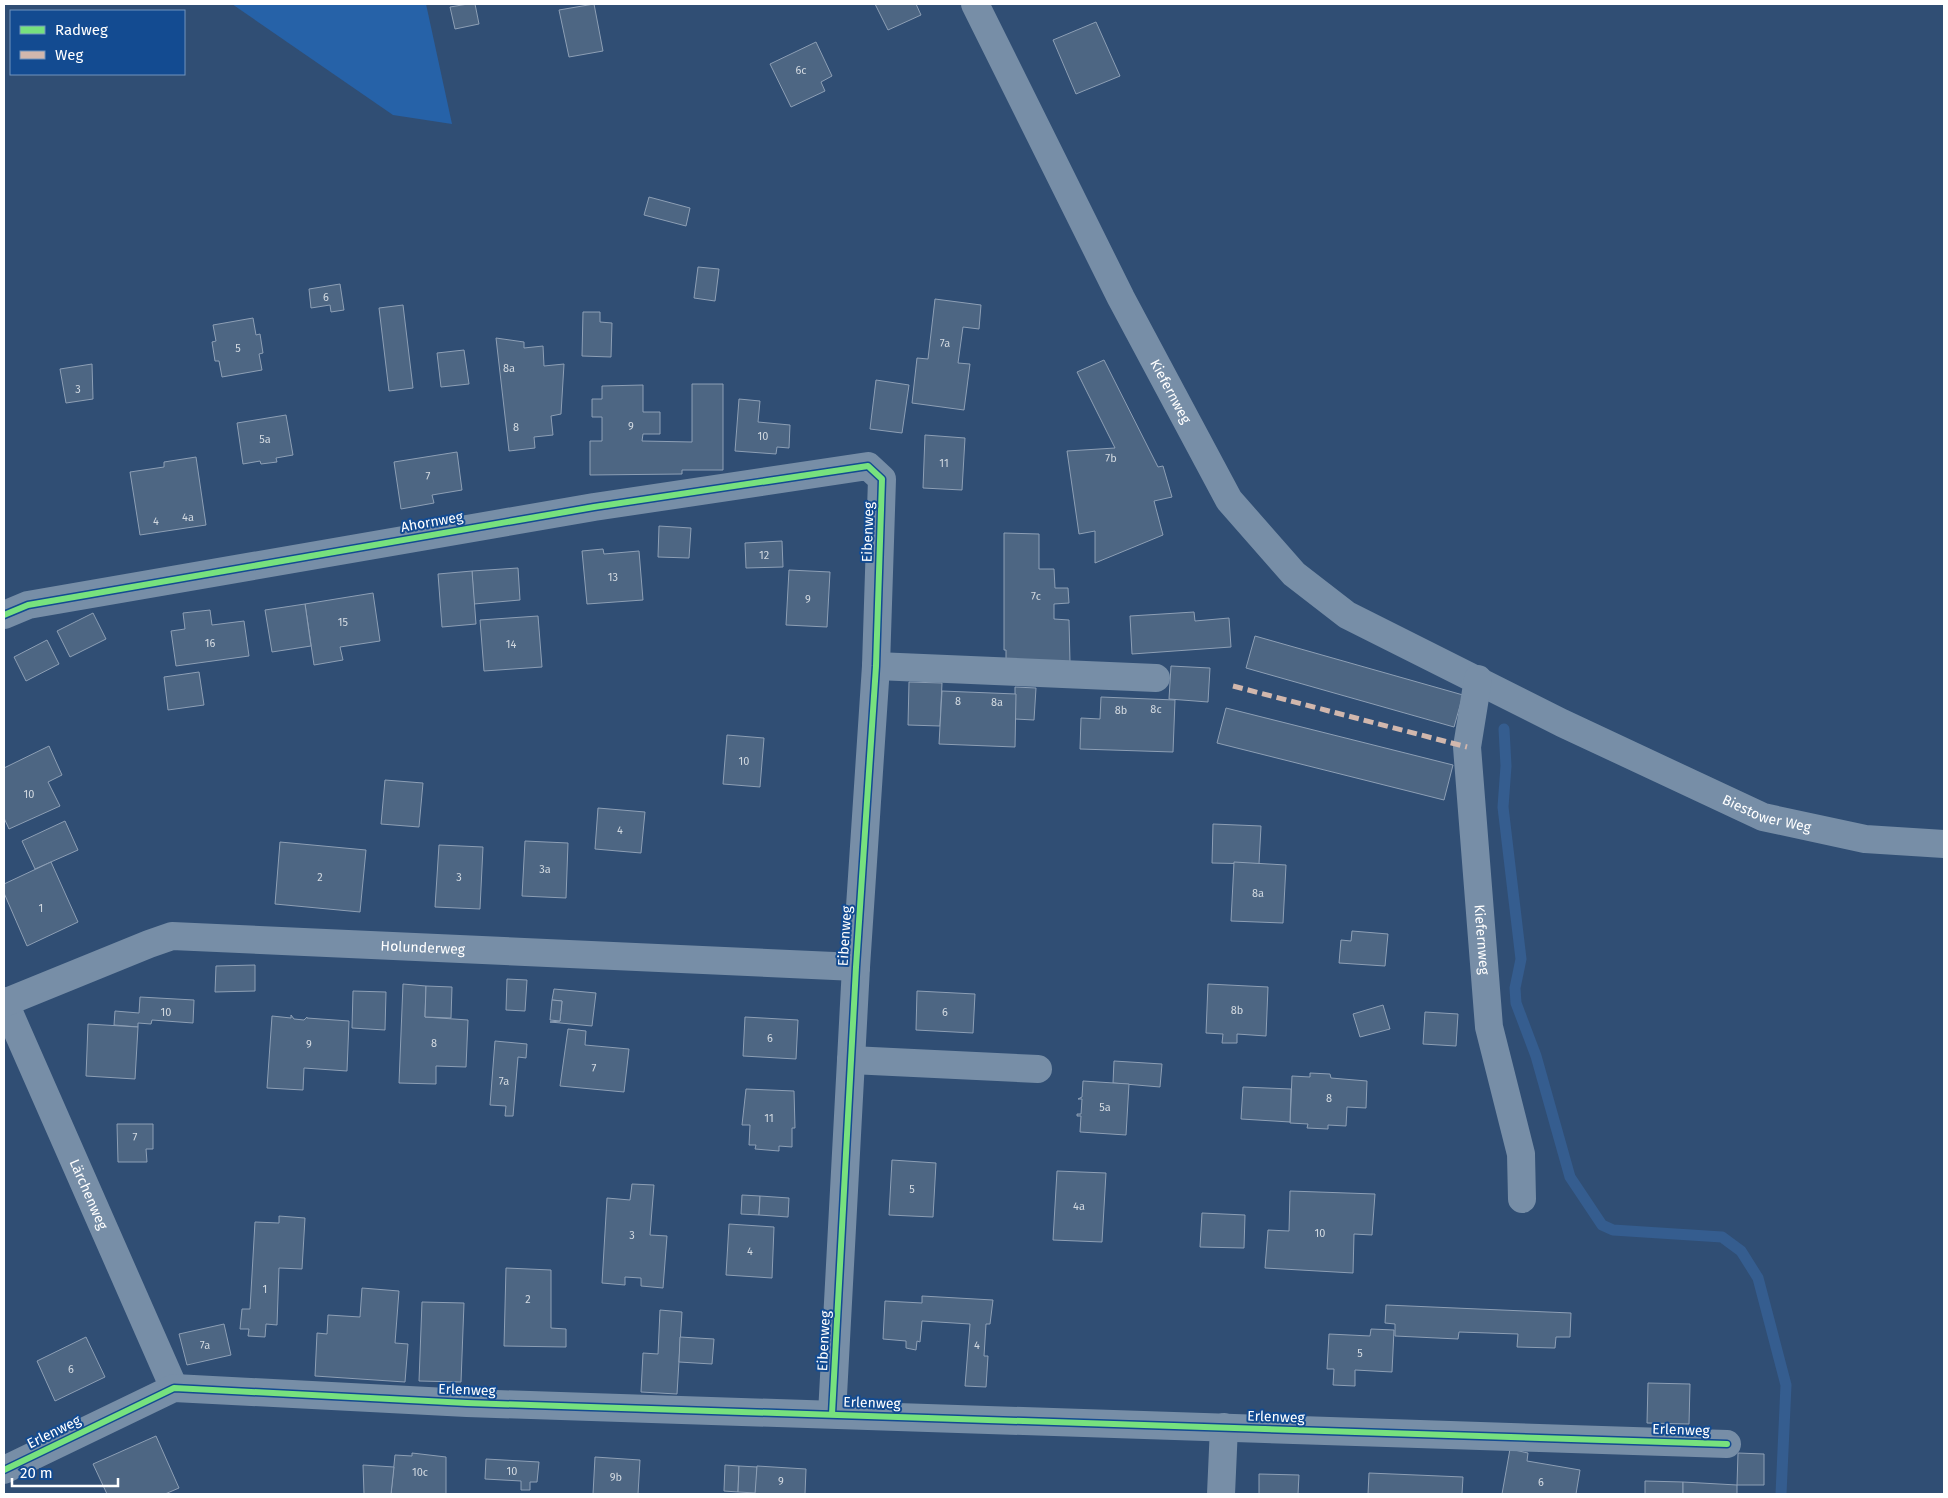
<svg xmlns="http://www.w3.org/2000/svg" width="1948" height="1498" font-family="'Fira Sans',sans-serif">
<style>
.green{fill:#2662a8}
.lines{fill:none;stroke-linecap:round;stroke-linejoin:round}
.stream{stroke:#355d8f;stroke-width:11}
.building{fill:#4d6683;stroke:#8d9fb5}
.minor{stroke:#778ea7;stroke-width:28}
.quiet{stroke:#d1b7ad;stroke-width:5;stroke-dasharray:10 5;stroke-linecap:butt}
.cycleway-casing{stroke:#134b91;stroke-width:9}
.cycleway{stroke:#77e17e;stroke-width:6}
.labels{text-anchor:middle;dominant-baseline:central;stroke-width:4;stroke-linejoin:round;paint-order:stroke}
.number-label{font-size:11px;fill:#d2d9e0}
.street-label{font-size:14px;fill:#fff;stroke:#134b91}
</style>
<rect width="100%" height="100%" fill="#304e74"/>
<polygon class="green" points="232,4 426,4 452,124 393,115"/>
<g class="lines">
<polyline class="stream" points="1504,729 1506,766 1503,807 1521,959 1515,988 1516,1003 1536,1056 1570,1177 1602,1225 1613,1230 1722,1237 1741,1251 1758,1278 1786,1385 1781,1494"/>
</g>
<g class="building">
<polygon points="468,4 475,4 479,24 455,29 450,7"/>
<polygon points="594,4 603,51 569,57 559,10"/>
<polygon points="875,4 916,4 921,15 888,30"/>
<polygon points="1096,22 1120,76 1076,94 1053,40"/>
<polygon points="816,42 832,76 821,82 825,91 791,107 770,64"/>
<polygon points="649,197 690,208 686,226 644,215"/>
<polygon points="698,267 719,269 715,301 694,298"/>
<polygon points="340,284 344,310 331,312 330,305 311,308 309,289"/>
<polygon points="935,299 981,305 979,329 963,327 958,363 970,364 964,410 912,403 917,358 928,359"/>
<polygon points="403,305 413,388 389,391 379,308"/>
<polygon points="583,312 600,312 600,322 612,323 611,357 582,356"/>
<polygon points="253,318 256,335 260,334 263,353 259,354 262,370 222,377 219,361 215,361 212,342 216,341 213,325"/>
<polygon points="496,338 524,342 524,348 543,346 544,366 564,364 561,414 551,416 553,435 534,437 535,448 509,451"/>
<polygon points="464,350 469,384 441,387 437,353"/>
<polygon points="1104,360 1158,467 1163,466 1172,497 1154,501 1163,535 1095,563 1095,531 1079,534 1067,451 1115,448 1077,372"/>
<polygon points="92,364 93,399 66,403 60,369"/>
<polygon points="876,380 909,385 902,433 870,429"/>
<polygon points="692,384 723,384 723,470 682,470 682,474 590,475 590,441 602,441 602,417 592,417 592,399 602,399 602,386 643,385 643,412 660,412 660,434 643,434 642,441 692,442"/>
<polygon points="739,399 760,401 758,422 790,425 789,448 777,447 776,454 735,451"/>
<polygon points="286,415 293,455 276,458 277,462 261,464 260,461 243,464 237,423"/>
<polygon points="925,435 965,438 962,490 923,488"/>
<polygon points="457,452 462,490 432,495 434,503 401,509 394,462"/>
<polygon points="196,457 206,525 140,535 130,472 164,467 164,462"/>
<polygon points="659,526 691,528 689,558 658,557"/>
<polygon points="1004,533 1039,534 1039,569 1054,569 1055,588 1068,588 1069,603 1054,604 1054,619 1069,620 1070,662 1006,661 1006,650 1004,650"/>
<polygon points="782,541 783,567 746,568 745,543"/>
<polygon points="603,549 604,554 639,551 643,600 587,604 582,551"/>
<polygon points="518,568 520,600 474,604 472,571"/>
<polygon points="789,570 830,572 827,627 786,625"/>
<polygon points="472,571 476,624 442,627 438,574"/>
<polygon points="373,593 380,641 340,647 343,660 314,665 305,604"/>
<polygon points="305,604 311,646 272,652 265,610"/>
<polygon points="210,610 212,625 244,621 249,656 176,666 171,631 185,629 183,613"/>
<polygon points="1194,612 1195,621 1229,618 1231,647 1132,654 1130,616"/>
<polygon points="93,613 106,639 70,657 57,631"/>
<polygon points="538,616 542,667 484,671 480,620"/>
<polygon points="1255,636 1463,695 1454,727 1246,668"/>
<polygon points="47,640 59,664 26,681 14,657"/>
<polygon points="1171,666 1210,668 1208,702 1169,699"/>
<polygon points="199,672 204,705 168,710 164,677"/>
<polygon points="909,682 942,683 940,726 908,725"/>
<polygon points="1015,687 1036,688 1034,720 1015,719"/>
<polygon points="942,691 1016,694 1015,747 939,744"/>
<polygon points="1101,697 1175,700 1173,752 1080,749 1081,718 1100,719"/>
<polygon points="1226,708 1453,765 1444,800 1217,743"/>
<polygon points="727,735 764,738 760,787 723,784"/>
<polygon points="49,746 62,775 48,782 60,806 9,829 4,818 4,768"/>
<polygon points="385,780 423,783 419,827 381,824"/>
<polygon points="598,808 645,812 641,853 595,849"/>
<polygon points="65,821 78,850 35,869 22,841"/>
<polygon points="1213,824 1261,826 1259,864 1212,863"/>
<polygon points="525,841 568,843 566,898 522,896"/>
<polygon points="280,842 366,850 360,912 275,904"/>
<polygon points="439,845 483,847 480,909 435,907"/>
<polygon points="51,862 78,922 27,946 4,893 4,884"/>
<polygon points="1234,862 1286,865 1283,923 1231,921"/>
<polygon points="1352,931 1388,934 1385,966 1339,963 1341,940 1351,941"/>
<polygon points="255,965 255,991 215,992 216,966"/>
<polygon points="507,979 527,980 525,1011 506,1010"/>
<polygon points="403,984 426,986 425,1017 468,1020 466,1067 436,1066 436,1084 399,1083"/>
<polygon points="1208,984 1268,987 1266,1036 1237,1034 1237,1043 1222,1043 1223,1034 1206,1033"/>
<polygon points="426,986 452,987 451,1018 425,1017"/>
<polygon points="554,989 596,993 592,1026 550,1022 560,1021 562,1001 552,1000"/>
<polygon points="353,991 386,992 385,1030 352,1028"/>
<polygon points="917,991 975,994 973,1033 916,1030"/>
<polygon points="140,997 194,1000 193,1023 152,1020 151,1024 138,1023 138,1027 114,1025 115,1011 139,1013"/>
<polygon points="552,1000 562,1001 560,1021 550,1020"/>
<polygon points="1383,1005 1390,1029 1360,1037 1353,1014"/>
<polygon points="1425,1012 1458,1014 1456,1046 1423,1044"/>
<polygon points="291,1015 294,1019 304,1020 307,1017 307,1018 349,1021 347,1071 304,1068 303,1090 267,1088 272,1016 291,1018"/>
<polygon points="745,1017 798,1020 796,1059 743,1056"/>
<polygon points="88,1024 138,1027 135,1079 86,1076"/>
<polygon points="568,1029 586,1031 585,1045 629,1049 624,1092 560,1086"/>
<polygon points="495,1041 527,1044 526,1058 518,1057 513,1116 505,1116 506,1106 490,1105"/>
<polygon points="1114,1061 1162,1064 1160,1087 1113,1083"/>
<polygon points="1310,1073 1330,1074 1331,1078 1367,1081 1366,1108 1347,1107 1346,1126 1328,1125 1328,1129 1307,1128 1308,1124 1290,1123 1292,1076 1310,1077"/>
<polygon points="1083,1081 1129,1084 1126,1135 1080,1132 1081,1116 1077,1116 1077,1114 1081,1114 1082,1099 1078,1099 1082,1097"/>
<polygon points="1243,1087 1291,1089 1290,1122 1241,1119"/>
<polygon points="746,1089 794,1091 795,1128 792,1128 792,1147 779,1146 779,1151 755,1149 756,1145 749,1145 750,1125 742,1125"/>
<polygon points="117,1124 153,1124 153,1149 146,1149 147,1162 118,1162"/>
<polygon points="892,1160 936,1163 933,1217 889,1215"/>
<polygon points="1057,1171 1106,1173 1102,1242 1053,1240"/>
<polygon points="632,1184 654,1185 650,1235 667,1236 663,1288 641,1286 641,1278 625,1277 625,1285 602,1283 607,1198 630,1200"/>
<polygon points="1290,1191 1375,1194 1372,1235 1354,1234 1353,1273 1265,1268 1268,1230 1289,1231"/>
<polygon points="742,1195 760,1196 759,1215 741,1214"/>
<polygon points="760,1196 789,1198 788,1217 759,1215"/>
<polygon points="1202,1213 1245,1215 1244,1248 1200,1247"/>
<polygon points="279,1216 305,1218 302,1269 279,1268 277,1325 266,1324 265,1337 248,1336 249,1329 240,1329 242,1309 250,1309 255,1222 279,1223"/>
<polygon points="729,1224 774,1227 772,1278 726,1275"/>
<polygon points="506,1268 551,1270 551,1328 566,1329 566,1347 504,1346"/>
<polygon points="362,1288 399,1291 395,1343 408,1344 405,1382 315,1376 317,1333 327,1334 328,1315 360,1317"/>
<polygon points="922,1296 993,1300 990,1324 986,1324 984,1356 988,1356 986,1387 965,1386 970,1324 922,1321 920,1342 917,1341 916,1350 906,1348 906,1341 883,1339 885,1301 922,1303"/>
<polygon points="422,1302 464,1303 461,1382 419,1381"/>
<polygon points="1386,1305 1571,1313 1570,1337 1556,1337 1555,1348 1517,1347 1518,1334 1459,1332 1458,1339 1395,1336 1395,1324 1385,1323"/>
<polygon points="660,1310 682,1312 677,1394 641,1392 643,1353 658,1354"/>
<polygon points="224,1324 231,1355 187,1365 179,1334"/>
<polygon points="1371,1329 1394,1330 1392,1372 1355,1370 1355,1386 1333,1385 1334,1369 1327,1369 1329,1334 1370,1336"/>
<polygon points="86,1337 105,1377 55,1401 37,1361"/>
<polygon points="680,1337 714,1339 712,1364 679,1362"/>
<polygon points="1648,1383 1690,1384 1689,1424 1647,1423"/>
<polygon points="156,1436 179,1488 165,1494 107,1494 93,1464"/>
<polygon points="1510,1449 1528,1453 1527,1461 1580,1470 1576,1494 1502,1494"/>
<polygon points="412,1453 446,1457 446,1494 391,1494 395,1455 412,1456"/>
<polygon points="1738,1453 1764,1454 1764,1485 1737,1485"/>
<polygon points="595,1457 640,1460 638,1494 593,1494"/>
<polygon points="486,1459 539,1462 537,1482 530,1482 530,1490 521,1490 521,1481 485,1479"/>
<polygon points="363,1465 394,1467 391,1494 393,1494 364,1494"/>
<polygon points="725,1465 739,1466 738,1492 724,1491"/>
<polygon points="739,1466 757,1467 756,1493 738,1492"/>
<polygon points="757,1466 806,1469 805,1494 755,1494"/>
<polygon points="1369,1473 1463,1477 1462,1494 1368,1494"/>
<polygon points="1259,1474 1299,1475 1298,1494 1259,1494"/>
<polygon points="1645,1481 1683,1482 1683,1494 1645,1494"/>
<polygon points="1683,1482 1737,1485 1737,1494 1683,1494"/>
</g>
<g class="lines">
<g class="minor">
<path id="s1" d="M975 4 1121 298 1229 500 1294 574 1347 615 1562 723 1763 817 1865 839 1944 844"/>
<polyline points="4,615 28,605 594,507 868,466 882,479 876,666 856,967 832,1414"/>
<polyline points="876,666 1156,678"/>
<path id="s2" d="M1478 679 1467 747 1489 1027 1521 1154 1522 1199"/>
<path id="s3" d="M4 1001 174 1388"/>
<path id="s4" d="M4 1003 149 944 172 936 856 967"/>
<polyline points="851,1060 1038,1069"/>
<polyline points="4,1470 174,1388 467,1403 1727,1444"/>
<polyline points="1221,1494 1224,1427"/>
</g>
<polyline class="quiet" points="1233,686 1467,747"/>
<g class="cycleway-casing">
<g id="cycleway">
<polyline points="4,615 28,605 594,507 868,466 882,479 876,666 856,967 832,1414"/>
<polyline points="4,1470 174,1388 467,1403 1727,1444"/>
</g>
</g>
<use href="#cycleway" class="cycleway"/>
</g>
<g class="labels">
<g class="number-label">
<text x="801" y="70">6c</text>
<text x="326" y="297">6</text>
<text x="945" y="343">7a</text>
<text x="238" y="348">5</text>
<text x="509" y="368">8a</text>
<text x="78" y="389">3</text>
<text x="631" y="426">9</text>
<text x="516" y="427">8</text>
<text x="763" y="436">10</text>
<text x="265" y="439">5a</text>
<text x="1111" y="458">7b</text>
<text x="944" y="463">11</text>
<text x="428" y="476">7</text>
<text x="188" y="517">4a</text>
<text x="156" y="521">4</text>
<text x="764" y="555">12</text>
<text x="613" y="577">13</text>
<text x="1036" y="596">7c</text>
<text x="808" y="599">9</text>
<text x="343" y="622">15</text>
<text x="210" y="643">16</text>
<text x="511" y="644">14</text>
<text x="958" y="701">8</text>
<text x="997" y="702">8a</text>
<text x="1156" y="709">8c</text>
<text x="1121" y="710">8b</text>
<text x="744" y="761">10</text>
<text x="29" y="794">10</text>
<text x="620" y="830">4</text>
<text x="545" y="869">3a</text>
<text x="320" y="877">2</text>
<text x="459" y="877">3</text>
<text x="1258" y="893">8a</text>
<text x="41" y="908">1</text>
<text x="1237" y="1010">8b</text>
<text x="166" y="1012">10</text>
<text x="945" y="1012">6</text>
<text x="770" y="1038">6</text>
<text x="434" y="1043">8</text>
<text x="309" y="1044">9</text>
<text x="594" y="1068">7</text>
<text x="504" y="1081">7a</text>
<text x="1329" y="1098">8</text>
<text x="1105" y="1107">5a</text>
<text x="769" y="1118">11</text>
<text x="135" y="1137">7</text>
<text x="912" y="1189">5</text>
<text x="1079" y="1206">4a</text>
<text x="1320" y="1233">10</text>
<text x="632" y="1235">3</text>
<text x="750" y="1251">4</text>
<text x="265" y="1289">1</text>
<text x="528" y="1299">2</text>
<text x="205" y="1345">7a</text>
<text x="977" y="1345">4</text>
<text x="1360" y="1353">5</text>
<text x="71" y="1369">6</text>
<text x="512" y="1471">10</text>
<text x="420" y="1472">10c</text>
<text x="616" y="1477">9b</text>
<text x="781" y="1481">9</text>
<text x="1541" y="1482">6</text>
</g>
<g class="street-label">
<text stroke="none"><textPath href="#s1" startOffset="434">Kiefernweg</textPath></text>
<text transform="translate(432 522) rotate(-10)">Ahornweg</text>
<text transform="translate(868 532) rotate(-88)">Eibenweg</text>
<text stroke="none"><textPath href="#s1" startOffset="1188">Biestower Weg</textPath></text>
<text transform="translate(845 936) rotate(-86)">Eibenweg</text>
<text stroke="none"><textPath href="#s2" startOffset="262">Kiefernweg</textPath></text>
<text stroke="none"><textPath href="#s4" startOffset="432">Holunderweg</textPath></text>
<text stroke="none"><textPath href="#s3" startOffset="211">Lärchenweg</textPath></text>
<text transform="translate(824 1341) rotate(-87)">Eibenweg</text>
<text transform="translate(467 1390) rotate(2)">Erlenweg</text>
<text transform="translate(872 1403) rotate(2)">Erlenweg</text>
<text transform="translate(1276 1417) rotate(2)">Erlenweg</text>
<text transform="translate(1681 1430) rotate(2)">Erlenweg</text>
<text transform="translate(54 1432) rotate(-26)">Erlenweg</text>
</g>
</g>
<rect width="1948" height="1498" fill="none" stroke="#ffffff" stroke-width="10"/>
<rect x="10" y="10" width="175" height="65" fill="#134b91" stroke="#7193bd"/>
<rect x="20" y="26" width="25" height="8" fill="#77e17e" stroke="#7193bd"/>
<text x="55" y="35" font-size="15" fill="#ffffff">Radweg</text>
<rect x="20" y="51" width="25" height="8" fill="#d1b7ad" stroke="#7193bd"/>
<text x="55" y="60" font-size="15" fill="#ffffff">Weg</text>
<path d="M12 1478v8h106v-8" fill="none" stroke="#ffffff" stroke-width="2.5"/>
<text x="20" y="1478" font-size="15" fill="#ffffff" stroke="#134b91" stroke-width="4" paint-order="stroke">20 m</text>
</svg>
